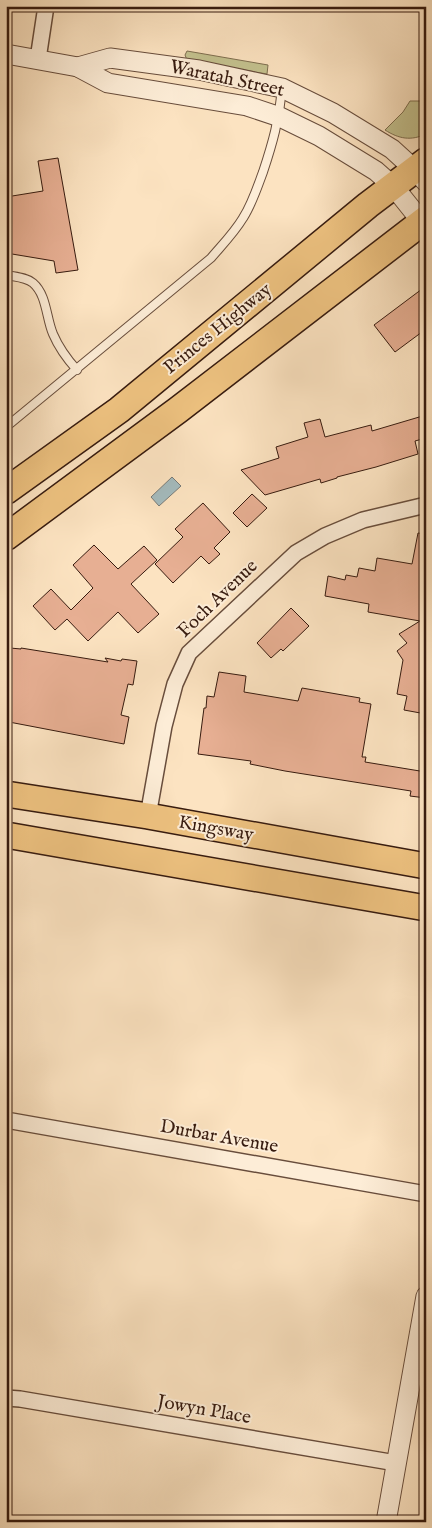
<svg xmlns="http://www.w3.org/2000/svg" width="432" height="1528" font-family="'IM FELL English',serif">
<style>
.green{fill:#c4c28f;stroke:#7e6e4f}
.water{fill:#a4bbbe;stroke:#787b78}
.building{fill:#e7af93;stroke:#371b0f}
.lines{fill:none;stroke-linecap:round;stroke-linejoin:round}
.service-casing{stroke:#684d3c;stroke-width:10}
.minor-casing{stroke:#684d3c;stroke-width:18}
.tertiary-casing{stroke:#684d3c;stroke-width:21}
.primary-casing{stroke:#371b0f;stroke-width:28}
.trunk-casing{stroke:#371b0f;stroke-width:29}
.service{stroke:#fdedd7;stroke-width:8}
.minor{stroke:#fdedd7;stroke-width:15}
.tertiary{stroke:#fdedd7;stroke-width:19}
.primary{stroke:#eec280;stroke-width:25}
.trunk{stroke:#eec280;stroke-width:26}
.labels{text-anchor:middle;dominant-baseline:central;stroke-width:4;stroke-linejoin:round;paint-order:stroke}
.street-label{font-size:19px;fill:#371b0f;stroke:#fdedd7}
</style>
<rect width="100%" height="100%" fill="#fce3c1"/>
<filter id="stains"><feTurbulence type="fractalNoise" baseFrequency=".004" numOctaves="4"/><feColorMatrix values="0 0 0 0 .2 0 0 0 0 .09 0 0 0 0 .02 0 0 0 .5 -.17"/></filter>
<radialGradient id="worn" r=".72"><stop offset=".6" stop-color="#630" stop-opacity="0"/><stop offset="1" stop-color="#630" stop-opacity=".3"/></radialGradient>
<g class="green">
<polygon points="187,51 268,65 267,74 187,60 185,55"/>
<path d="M410 101H426V134C411 141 399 139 385 130L403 112Z"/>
</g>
<polygon class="water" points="172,477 181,486 159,506 151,497"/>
<g class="building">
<polygon points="58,158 78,270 56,273 54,261 6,253 6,197 43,191 38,161"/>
<polygon points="426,286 426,329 395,352 374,325"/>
<polygon points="426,415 426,438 415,441 418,454 376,467 337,477 337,478 321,483 320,479 265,495 241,470 279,458 276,447 308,437 304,423 320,419 325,437 371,425 372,431"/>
<polygon points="252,494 267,508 247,527 233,513"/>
<polygon points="203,503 230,532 214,548 220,554 209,564 201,556 173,583 155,564 183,537 175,529"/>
<polygon points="418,533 426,534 426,714 404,710 407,696 397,694 403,660 397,651 407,643 399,634 420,621 368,612 369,604 325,596 328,576 345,580 346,575 357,577 359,568 375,571 377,558 412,564"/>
<polygon points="94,545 118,569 144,546 157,560 131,584 159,614 138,633 118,612 88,641 67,619 55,630 33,606 51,589 71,610 93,588 73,565"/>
<polygon points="291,608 309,626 283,651 281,649 271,658 257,643"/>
<polygon points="10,648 21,649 21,648 108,662 105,658 121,661 122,659 137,661 133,685 128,684 121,715 129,717 124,744 9,722 11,715 6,715 6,672"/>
<polygon points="219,672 246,676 244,692 298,701 302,688 360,698 359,702 371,704 362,757 366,757 365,762 426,772 426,798 410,796 411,791 285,771 250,764 251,761 198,754 204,708 206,708 207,696 214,697"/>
</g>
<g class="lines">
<g class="service-casing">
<g id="service">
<path d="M6 275C15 277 26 277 33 283 47 295 46 318 53 334 59 348 67 359 77 370"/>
<path d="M6 427 211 258C222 245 234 233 243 218 252 204 257 188 263 172 273 142 279 120 282 89"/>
</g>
</g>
<g class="minor-casing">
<g id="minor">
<polyline points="38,59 46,6"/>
<polyline points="148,816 164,726 175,684 189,653 296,553 325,536 363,520 426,505"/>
<polyline points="6,1120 426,1194"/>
<polyline points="6,1398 20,1399 396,1463"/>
</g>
</g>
<g class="tertiary-casing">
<g id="tertiary">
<polyline points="6,54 78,67 108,83 247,106 280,117 319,136 376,171 394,187 422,222"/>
<polyline points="78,67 110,58 199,70 282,88 333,113 392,149 415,170 426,182"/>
<polyline points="386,1522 426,1296"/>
</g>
</g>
<g class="primary-casing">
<g id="primary">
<polyline points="6,794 148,816 426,866"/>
<polyline points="6,835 426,908"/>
</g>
</g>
<g class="trunk-casing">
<g id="trunk">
<polyline points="6,491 119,410 368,205 426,161"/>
<polyline points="6,537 178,410 426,219"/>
</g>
</g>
<use href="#service" class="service"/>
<use href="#minor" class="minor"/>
<use href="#tertiary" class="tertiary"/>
<use href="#primary" class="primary"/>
<use href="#trunk" class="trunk"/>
</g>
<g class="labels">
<g class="street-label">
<text transform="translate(227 79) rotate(12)">Waratah Street</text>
<text transform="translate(218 329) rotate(-39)">Princes Highway</text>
<text transform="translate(218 599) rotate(-44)">Foch Avenue</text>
<text transform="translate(216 829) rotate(10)">Kingsway</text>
<text transform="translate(219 1137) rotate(10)">Durbar Avenue</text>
<text transform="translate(204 1410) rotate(10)">Jowyn Place</text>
</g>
</g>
<rect width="432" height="1528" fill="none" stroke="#fce3c1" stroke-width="25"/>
<rect x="8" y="8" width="417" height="1513" fill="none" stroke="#371b0f" stroke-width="2.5"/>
<rect x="12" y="12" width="407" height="1503" fill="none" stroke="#371b0f"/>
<rect width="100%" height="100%" filter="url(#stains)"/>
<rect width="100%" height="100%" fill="url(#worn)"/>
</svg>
